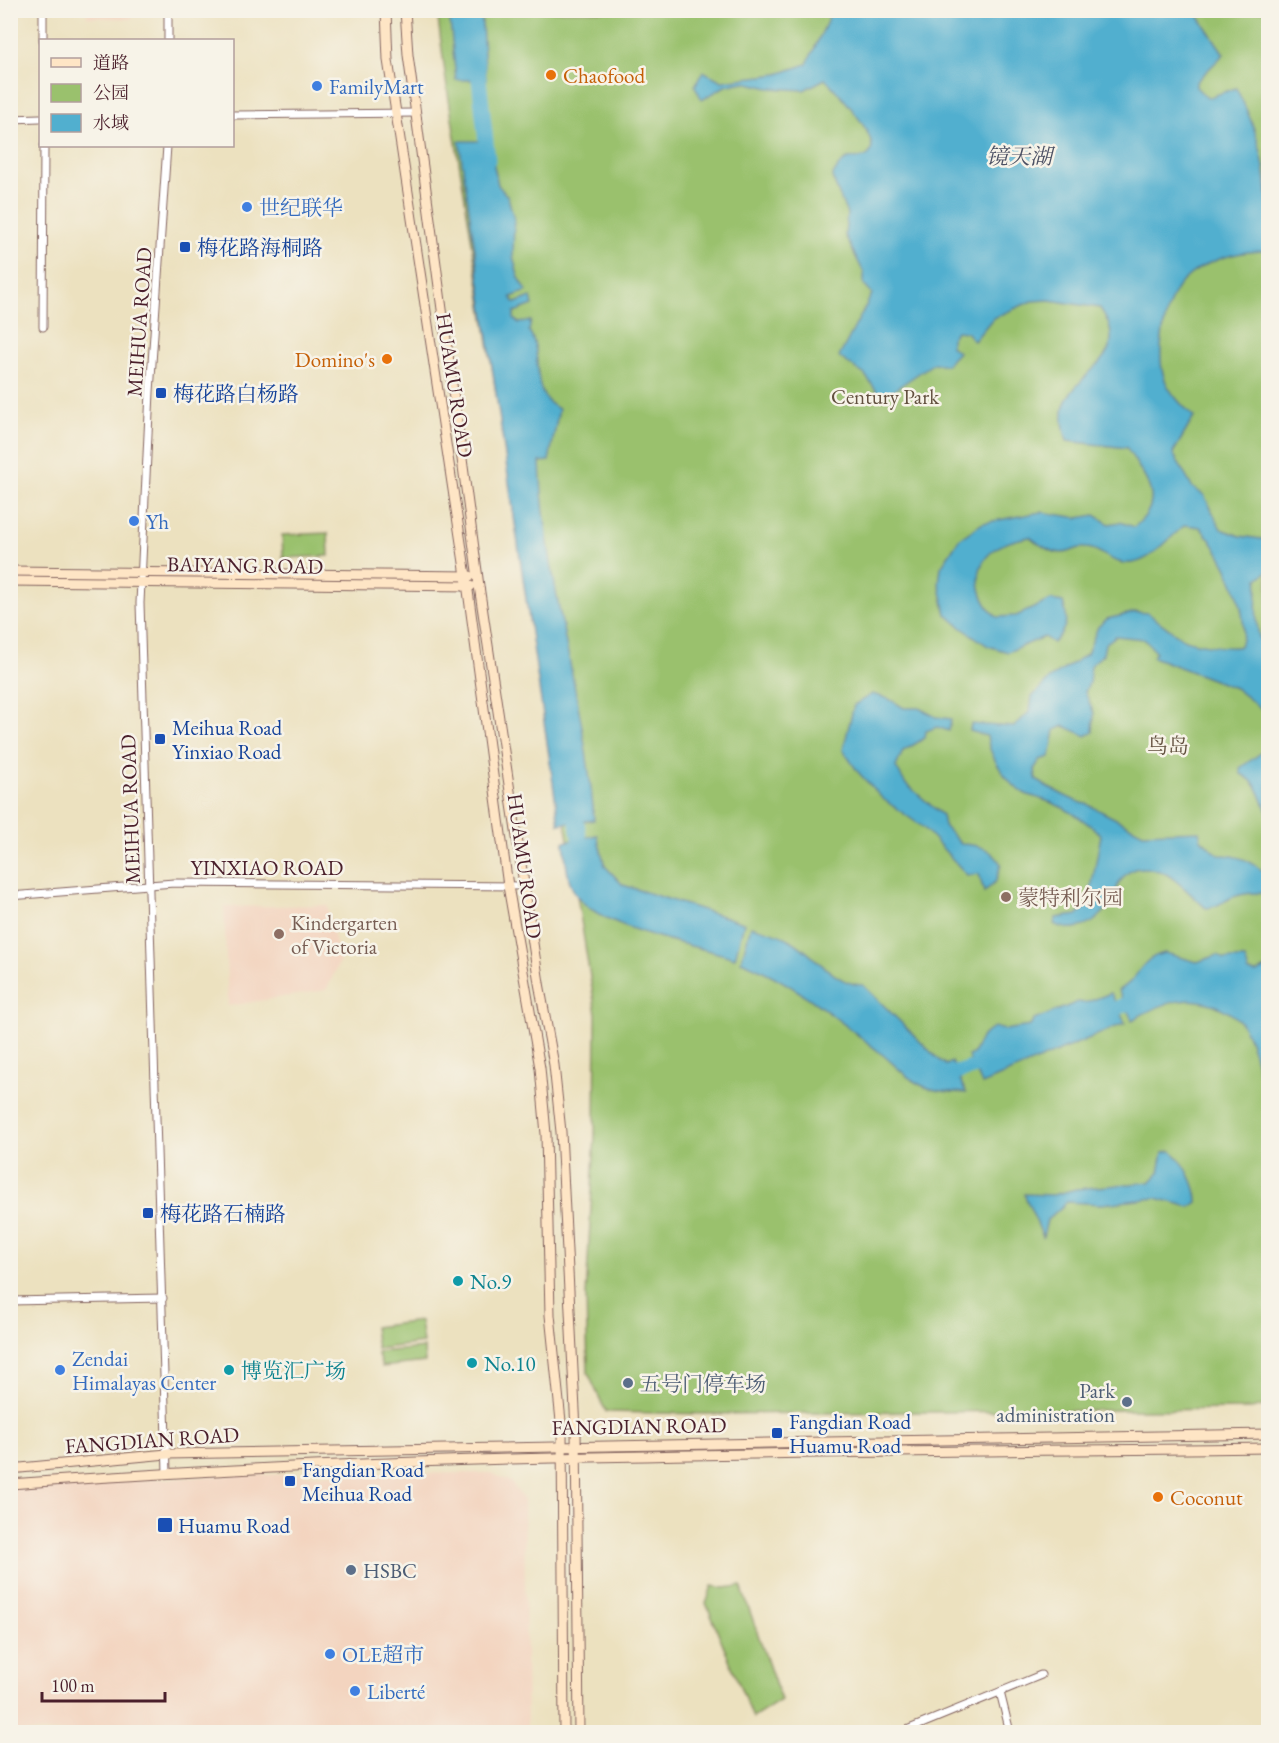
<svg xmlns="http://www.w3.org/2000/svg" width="1279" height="1743" font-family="'EB Garamond','Noto Serif SC',serif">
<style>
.built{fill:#f3d4bf}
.green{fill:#9ac16d;stroke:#72704c;stroke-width:1.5}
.water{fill:#51afcf;stroke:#4e677d;stroke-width:1.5}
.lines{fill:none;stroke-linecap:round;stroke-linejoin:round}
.river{stroke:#51afcf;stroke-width:15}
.street-casing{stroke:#83635f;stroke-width:9}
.secondary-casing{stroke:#83635f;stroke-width:11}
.street{stroke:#fff;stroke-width:7}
.secondary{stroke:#fee5c5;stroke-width:9}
.food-dot{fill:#e8710a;stroke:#f7f3e8;stroke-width:2}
.shop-dot{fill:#3f7fe0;stroke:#f7f3e8;stroke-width:2}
.transit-dot{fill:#1a4fb4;stroke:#f7f3e8;stroke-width:2}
.education-dot{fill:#8d6e63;stroke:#f7f3e8;stroke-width:2}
.culture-dot{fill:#0f9aa8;stroke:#f7f3e8;stroke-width:2}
.service-dot{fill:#5c6f8a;stroke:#f7f3e8;stroke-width:2}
.labels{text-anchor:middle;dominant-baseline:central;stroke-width:5;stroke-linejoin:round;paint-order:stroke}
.food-label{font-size:21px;fill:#c56008;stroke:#f7f3e8;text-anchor:start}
.shop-label{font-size:21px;fill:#366cbe;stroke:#f7f3e8;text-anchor:start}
.transit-label{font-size:21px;fill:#164399;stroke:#f7f3e8;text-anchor:start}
.street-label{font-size:21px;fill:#4a1f2b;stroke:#f7f3e8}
.park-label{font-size:21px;fill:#62503f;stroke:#f7f3e8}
.education-label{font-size:21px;fill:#785e54;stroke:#f7f3e8;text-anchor:start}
.culture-label{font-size:21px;fill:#0d838f;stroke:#f7f3e8;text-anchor:start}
.service-label{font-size:21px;fill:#4e5e75;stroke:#f7f3e8;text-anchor:start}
.water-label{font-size:22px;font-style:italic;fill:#4c5164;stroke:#f7f3e8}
</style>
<rect width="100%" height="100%" fill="#f7f3e8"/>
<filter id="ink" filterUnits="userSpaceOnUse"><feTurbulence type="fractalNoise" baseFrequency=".0167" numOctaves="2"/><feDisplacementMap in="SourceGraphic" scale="12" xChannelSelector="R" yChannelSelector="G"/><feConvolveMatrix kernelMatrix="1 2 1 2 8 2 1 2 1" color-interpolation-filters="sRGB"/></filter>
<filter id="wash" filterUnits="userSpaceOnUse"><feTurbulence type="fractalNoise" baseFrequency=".008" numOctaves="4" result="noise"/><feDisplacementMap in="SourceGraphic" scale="24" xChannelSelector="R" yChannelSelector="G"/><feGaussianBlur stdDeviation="1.35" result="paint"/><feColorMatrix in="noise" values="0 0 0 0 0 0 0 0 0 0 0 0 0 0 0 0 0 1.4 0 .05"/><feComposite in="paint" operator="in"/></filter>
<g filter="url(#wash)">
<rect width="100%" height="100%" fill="#ece1bf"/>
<g class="built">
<polygon points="87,11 132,11 132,19 87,17"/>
<polygon points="327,905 340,961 326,990 228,1006 224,907"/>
<polygon points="491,1473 511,1482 524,1500 527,1732 11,1732 11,1487 238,1475"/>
</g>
<g class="green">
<polygon points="437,11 1268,11 1268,1405 1251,1409 707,1414 606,1412 588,1373 586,1296 595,1135 596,1014 446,81"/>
<polygon points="328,533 329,556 283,558 282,535"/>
<polygon points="420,1321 423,1343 377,1349 374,1327"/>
<polygon points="424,1348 425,1362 382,1367 377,1352"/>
<polygon points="712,1586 724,1588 741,1586 781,1700 753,1718 706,1603"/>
</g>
<g class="water">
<polygon points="449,11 481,11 486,80 456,80"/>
<path d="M1195 11 1224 54 1196 82V87L1207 98 1236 88C1267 147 1269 186 1268 251 1240 250 1204 260 1183 281 1165 299 1156 353 1164 377 1169 393 1182 405 1194 417L1173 453 1192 487 1204 495 1221 529 1240 536 1268 540V571L1258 579C1256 599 1254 627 1262 646L1259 652 1268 665V714L1235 688 1153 657 1156 652 1144 639 1116 636 1105 644 1103 654 1091 665 1089 683 1085 692 1094 714 1093 732 1086 736 1064 726 1055 730 1050 757 1040 760 1035 768 1036 780C1046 786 1078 804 1087 804L1143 833 1199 831 1201 839 1219 855C1241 855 1252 862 1268 875V894C1257 892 1245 893 1233 897 1223 901 1217 908 1206 908 1195 899 1175 877 1164 873 1105 849 1126 917 1080 927 1070 929 1063 929 1054 924L1056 918 1077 915 1088 905 1101 835C1084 819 1063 806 1041 799 1036 797 1029 796 1024 793 1006 783 989 755 987 736L970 731 971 724 1014 727 1030 711 1032 697 1049 679 1087 654 1098 627 1107 619 1136 612 1148 613C1150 615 1182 639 1185 640 1194 643 1232 650 1240 646 1253 612 1223 553 1200 527L1185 525C1167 539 1146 570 1119 562 1106 559 1099 548 1085 548 1078 547 1075 550 1068 552 1054 556 1040 545 1030 537 1018 539 1004 542 994 550 970 568 978 600 997 617L1016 616 1051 600 1063 602C1069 620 1066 630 1053 643L1044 637 1008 652 988 646 962 628 946 614 939 583 941 567 959 539 983 523 1041 512 1079 518 1095 515 1109 524 1120 522 1134 527C1168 500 1144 478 1127 448L1067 441C1063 428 1060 411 1067 399 1087 365 1132 354 1100 308L1049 300 1032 301 993 318 974 341 966 332 956 331 951 339V346L958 352 946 365 934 363 882 398 865 375 839 357 872 294 864 285V273L845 235 847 214 832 177C849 146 853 166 868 155 886 142 835 89 825 79L804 90 769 88 744 82 725 86 702 100 695 86 703 71 722 81 778 74 807 64 832 11Z"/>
<path d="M459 141H489L498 185 508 197 514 219 513 256 518 276 527 291 511 297 515 303 531 297 533 305 514 312V319L519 323 531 321 529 331C545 356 527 394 559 409L549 461 540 462C545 583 585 699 594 820L559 824Z"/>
<path d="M872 694 889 699 904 708H919L936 717 951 719 949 731 937 727 926 731 925 738 903 751 896 767 905 783 942 815 944 826 961 844C980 845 991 848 1001 864L996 881 984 892 979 874 967 875 924 828 883 799 858 772 843 750 854 705Z"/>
<path d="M1261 753H1268V814C1261 798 1259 782 1241 774L1240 768Z"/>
<path d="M597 835 605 866 623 885 744 923 735 958C697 946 599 928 577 896 566 882 566 859 564 842Z"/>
<path d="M751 926C765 930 779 933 792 941 814 954 835 985 863 985L938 1059 946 1065 952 1062 966 1093C953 1092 938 1092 925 1087 907 1080 894 1063 878 1051 835 1017 792 981 741 961Z"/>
<path d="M1165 953 1197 962 1218 955 1224 959H1245L1249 972 1257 973 1268 967V1110C1262 1087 1254 1041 1241 1023 1236 1015 1226 1011 1219 1007 1187 992 1160 1004 1132 1020L1118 990C1139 982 1138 958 1165 953Z"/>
<polygon points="1111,993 1125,1023 982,1084 968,1056 973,1054 982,1036 994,1027 1005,1030 1030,1026 1034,1020 1078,1002 1085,1003"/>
<path d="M1171 1151C1184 1160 1197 1186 1197 1202L1190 1207 1156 1198 1102 1204 1067 1202 1047 1220 1043 1237 1024 1194 1053 1195 1076 1189 1150 1182 1159 1173 1163 1152Z"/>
</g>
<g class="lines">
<g class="river">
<polyline points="477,61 488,160"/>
<polyline points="574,802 582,858"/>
<polyline points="1100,1016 1144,996"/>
<polyline points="938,1078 993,1062"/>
</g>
</g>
</g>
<g filter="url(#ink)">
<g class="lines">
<g class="street-casing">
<g id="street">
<polyline points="43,10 43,40"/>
<polyline points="168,10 168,40"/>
<polyline points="232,115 415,113"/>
<polyline points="10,119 40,118"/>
<polyline points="43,327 44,146"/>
<polyline points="10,896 174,883 524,886"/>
<polyline points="10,1301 163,1298"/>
<polyline points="167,1472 140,603 150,392 167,146"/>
<polyline points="1000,1692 1010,1732"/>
<polyline points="902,1732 1041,1675"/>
</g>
</g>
<g class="secondary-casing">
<g id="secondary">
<polyline points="386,10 388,60 466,576 508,886 540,1068 546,1134 550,1315 562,1431 564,1732"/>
<polyline points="405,10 408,55 479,586 539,983 554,1065 561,1132 576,1430 579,1732"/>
<polyline points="10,571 470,576"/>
<polyline points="10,581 471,586"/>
<polyline points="10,1469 167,1454 1268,1434"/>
<path d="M10 1484C429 1452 849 1453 1268 1448"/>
</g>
</g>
<use href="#street" class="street"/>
<use href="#secondary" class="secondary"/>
</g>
</g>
<g class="food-dot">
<circle cx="551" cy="75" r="6"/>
<circle cx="387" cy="359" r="6"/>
<circle cx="1158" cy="1497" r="6"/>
</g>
<g class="shop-dot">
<circle cx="317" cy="86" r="6"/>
<circle cx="247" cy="207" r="6"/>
<circle cx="134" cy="521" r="6"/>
<circle cx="60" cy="1370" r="6"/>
<circle cx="330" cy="1654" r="6"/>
<circle cx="355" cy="1691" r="6"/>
</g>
<g class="transit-dot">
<rect x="179" y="241" width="12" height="12" rx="3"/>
<rect x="155" y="387" width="12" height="12" rx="3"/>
<rect x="154" y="733" width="12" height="12" rx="3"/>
<rect x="142" y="1207" width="12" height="12" rx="3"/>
<rect x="771" y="1427" width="12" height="12" rx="3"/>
<rect x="284" y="1475" width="12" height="12" rx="3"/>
<rect x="157" y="1517" width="16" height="16" rx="3"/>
</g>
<g class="education-dot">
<circle cx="1006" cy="897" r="6"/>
<circle cx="279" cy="934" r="6"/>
</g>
<g class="culture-dot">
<circle cx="458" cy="1281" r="6"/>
<circle cx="472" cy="1363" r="6"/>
<circle cx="229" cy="1370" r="6"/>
</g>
<g class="service-dot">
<circle cx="628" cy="1383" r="6"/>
<circle cx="1127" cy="1402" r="6"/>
<circle cx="351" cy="1570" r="6"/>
</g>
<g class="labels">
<g class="food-label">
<text x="563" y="75">Chaofood</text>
<text x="375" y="359" text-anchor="end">Domino's</text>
<text x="1170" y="1497">Coconut</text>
</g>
<g class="shop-label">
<text x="329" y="86">FamilyMart</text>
<text x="259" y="207">世纪联华</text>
<text x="146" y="521">Yh</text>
<text x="72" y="1358">Zendai<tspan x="72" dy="24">Himalayas Center</tspan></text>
<text x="342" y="1654">OLE超市</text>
<text x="367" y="1691">Liberté</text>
</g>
<g class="transit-label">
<text x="197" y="247">梅花路海桐路</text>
<text x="173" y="393">梅花路白杨路</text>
<text x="172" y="727">Meihua Road<tspan x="172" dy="24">Yinxiao Road</tspan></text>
<text x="160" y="1213">梅花路石楠路</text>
<text x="789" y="1421">Fangdian Road<tspan x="789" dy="24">Huamu Road</tspan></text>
<text x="302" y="1469">Fangdian Road<tspan x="302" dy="24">Meihua Road</tspan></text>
<text x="178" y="1525">Huamu Road</text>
</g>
<g class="street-label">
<text transform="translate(139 322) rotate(-86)">MEIHUA ROAD</text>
<text transform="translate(455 385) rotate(81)">HUAMU ROAD</text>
<text transform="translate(245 565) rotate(1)">BAIYANG ROAD</text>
<text transform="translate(130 809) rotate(-92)">MEIHUA ROAD</text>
<text transform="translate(525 866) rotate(82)">HUAMU ROAD</text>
<text x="267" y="867">YINXIAO ROAD</text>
<text transform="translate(639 1426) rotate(-1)">FANGDIAN ROAD</text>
<text transform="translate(152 1440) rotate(-4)">FANGDIAN ROAD</text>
</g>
<g class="park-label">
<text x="885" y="396">Century Park</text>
<text x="1168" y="745">鸟岛</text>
</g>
<g class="education-label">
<text x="1018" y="897">蒙特利尔园</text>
<text x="291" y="922">Kindergarten<tspan x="291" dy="24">of Victoria</tspan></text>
</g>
<g class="culture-label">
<text x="470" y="1281">No.9</text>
<text x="484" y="1363">No.10</text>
<text x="241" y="1370">博览汇广场</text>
</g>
<g class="service-label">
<text x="640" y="1383">五号门停车场</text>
<text x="1115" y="1390" text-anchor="end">Park<tspan x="1115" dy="24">administration</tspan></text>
<text x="363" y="1570">HSBC</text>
</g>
<g class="water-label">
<text x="1019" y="156">镜天湖</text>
</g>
</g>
<rect width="1279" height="1743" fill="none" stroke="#f7f3e8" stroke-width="36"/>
<rect x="39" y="39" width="195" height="108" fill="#f7f3e8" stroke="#b29e9c" stroke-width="1.5"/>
<rect x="51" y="58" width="30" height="9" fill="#fee5c5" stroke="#b29e9c" stroke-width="1.5"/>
<text x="93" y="69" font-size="18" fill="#4a1f2b">道路</text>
<rect x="51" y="84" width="30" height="18" fill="#9ac16d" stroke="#b29e9c" stroke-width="1.5"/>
<text x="93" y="99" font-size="18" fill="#4a1f2b">公园</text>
<rect x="51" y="114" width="30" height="18" fill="#51afcf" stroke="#b29e9c" stroke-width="1.5"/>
<text x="93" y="129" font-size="18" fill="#4a1f2b">水域</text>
<path d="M42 1692v9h123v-9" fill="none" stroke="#4a1f2b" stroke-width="3"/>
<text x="51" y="1692" font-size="18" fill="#4a1f2b" stroke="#f7f3e8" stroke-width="4.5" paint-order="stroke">100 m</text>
</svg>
